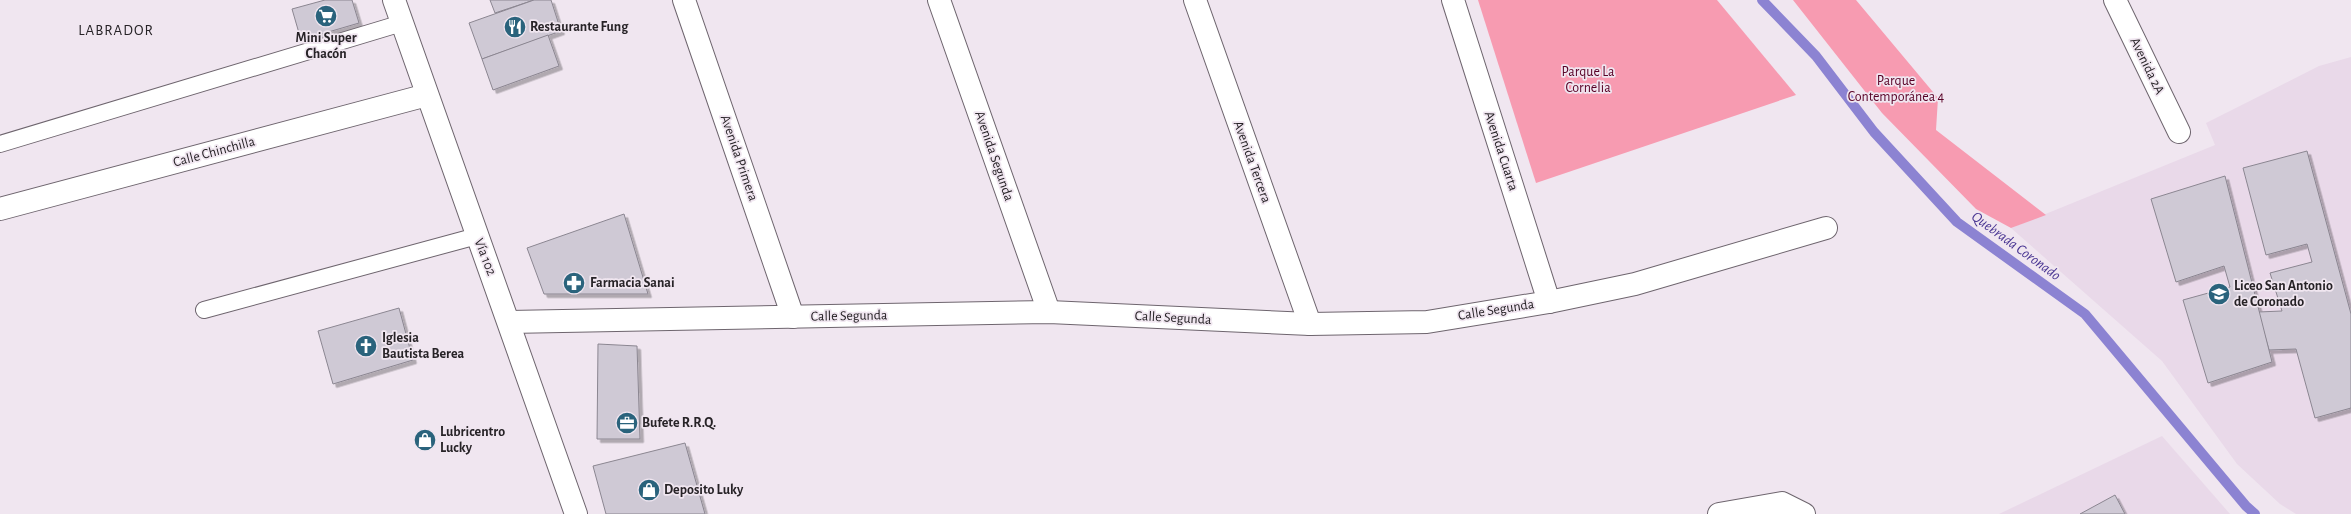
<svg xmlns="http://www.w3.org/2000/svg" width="2351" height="514" font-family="'Alegreya Sans',sans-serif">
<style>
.built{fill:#e9d9e9}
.green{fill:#f79bb1}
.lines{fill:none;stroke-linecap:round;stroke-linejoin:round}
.stream{stroke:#8c83d2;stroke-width:10}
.building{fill:#cfc9d5;stroke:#8b8691;filter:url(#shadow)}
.lane-casing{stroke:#6e656e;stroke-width:18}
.street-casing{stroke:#6e656e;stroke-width:24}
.secondary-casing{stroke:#6e656e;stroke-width:24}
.lane{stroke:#fff;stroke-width:16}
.street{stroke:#fff;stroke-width:22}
.secondary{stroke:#fff;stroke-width:22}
.labels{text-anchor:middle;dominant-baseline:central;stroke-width:3.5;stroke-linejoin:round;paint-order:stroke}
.poi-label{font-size:14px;font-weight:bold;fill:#272327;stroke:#f0e6f0;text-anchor:start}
.street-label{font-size:14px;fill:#272327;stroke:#f0e6f0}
.park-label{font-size:14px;fill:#580226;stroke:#f0e6f0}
.neighbourhood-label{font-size:15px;letter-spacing:1px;fill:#272327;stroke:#f0e6f0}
.water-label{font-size:15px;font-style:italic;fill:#493592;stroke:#f0e6f0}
</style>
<defs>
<filter id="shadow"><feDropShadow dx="3.5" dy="3.5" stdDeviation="0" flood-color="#0004"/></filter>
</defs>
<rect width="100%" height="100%" fill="#f0e6f0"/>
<g class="built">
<polygon points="2351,57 2351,514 2296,514 2280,504 2237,464 2162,361 2011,228 2215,145 2206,123 2319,66"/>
<polygon points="2162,436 2230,514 1999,514"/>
</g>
<g class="green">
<polygon points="1478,0 1717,0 1796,95 1536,183"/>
<polygon points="1793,0 1856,0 1938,98 1936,130 2046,215 2011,228 1976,209 1882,113"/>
</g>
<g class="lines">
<polyline class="stream" points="1762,0 1816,56 1874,132 1957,222 2085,314 2246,506 2255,514"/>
</g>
<g class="building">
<polygon points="325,0 352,0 359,23 301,40 292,9"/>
<polygon points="490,0 534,0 495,13"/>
<polygon points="534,0 551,0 561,31 482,59 469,23"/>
<polygon points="548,35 559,66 493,90 482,59"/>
<polygon points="2307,151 2351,314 2351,408 2315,418 2296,349 2269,350 2258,312 2282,311 2270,273 2312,262 2307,244 2266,255 2243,168"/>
<polygon points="2225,176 2272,362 2208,383 2183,300 2230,287 2224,266 2176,282 2151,199"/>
<polygon points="624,214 648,294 544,294 527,248"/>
<polygon points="399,308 413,360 333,384 318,331"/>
<polygon points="598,344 637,346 640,439 597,439"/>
<polygon points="685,443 705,514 606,514 593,466"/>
<polygon points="2115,495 2125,514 2080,514"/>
</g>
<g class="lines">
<g class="lane-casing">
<g id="lane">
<polyline points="0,144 402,23"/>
<polyline points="204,310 477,236"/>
</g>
</g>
<g class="street-casing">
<g id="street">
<polyline points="684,0 793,317"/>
<polyline points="939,0 1049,312"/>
<polyline points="1195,0 1310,324"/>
<polyline points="1453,0 1549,302"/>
<polyline points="2115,0 2179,132"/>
<polyline points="0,209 427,95"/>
<polyline points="509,322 1049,312 1310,324 1427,322 1549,302 1635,284 1826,228"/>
<polyline points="1719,514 1782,503 1804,514"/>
</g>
</g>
<g class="secondary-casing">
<polyline id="secondary" points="394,0 576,514"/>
</g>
<use href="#lane" class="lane"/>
<use href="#street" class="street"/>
<use href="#secondary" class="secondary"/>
</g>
<defs>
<g id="supermarket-disc" transform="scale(1.15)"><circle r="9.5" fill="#2a637c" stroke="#f0e6f0"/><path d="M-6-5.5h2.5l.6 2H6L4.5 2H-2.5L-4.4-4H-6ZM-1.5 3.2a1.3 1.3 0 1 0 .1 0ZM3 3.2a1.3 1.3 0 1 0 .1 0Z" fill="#fff"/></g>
<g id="restaurant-disc" transform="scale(1.15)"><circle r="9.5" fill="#2a637c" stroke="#f0e6f0"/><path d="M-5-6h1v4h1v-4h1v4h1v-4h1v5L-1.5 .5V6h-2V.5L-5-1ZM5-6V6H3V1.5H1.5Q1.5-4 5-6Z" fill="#fff"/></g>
<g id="pharmacy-disc" transform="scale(1.15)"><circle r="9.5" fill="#2a637c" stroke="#f0e6f0"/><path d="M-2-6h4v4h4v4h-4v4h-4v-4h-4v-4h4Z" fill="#fff"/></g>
<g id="school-disc" transform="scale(1.15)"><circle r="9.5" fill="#2a637c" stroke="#f0e6f0"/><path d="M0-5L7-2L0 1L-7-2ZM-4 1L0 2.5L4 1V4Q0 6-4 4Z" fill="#fff"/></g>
<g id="church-disc" transform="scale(1.15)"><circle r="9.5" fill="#2a637c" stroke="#f0e6f0"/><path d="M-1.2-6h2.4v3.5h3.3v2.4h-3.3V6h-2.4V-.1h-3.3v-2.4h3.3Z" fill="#fff"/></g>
<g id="office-disc" transform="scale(1.15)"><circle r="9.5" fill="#2a637c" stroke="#f0e6f0"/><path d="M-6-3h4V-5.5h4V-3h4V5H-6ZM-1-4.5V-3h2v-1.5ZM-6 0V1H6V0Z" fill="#fff"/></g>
<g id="shop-disc" transform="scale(1.15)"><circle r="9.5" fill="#2a637c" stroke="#f0e6f0"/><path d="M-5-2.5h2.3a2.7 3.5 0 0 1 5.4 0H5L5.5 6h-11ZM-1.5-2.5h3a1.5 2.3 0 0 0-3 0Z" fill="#fff"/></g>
</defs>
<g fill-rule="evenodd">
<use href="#supermarket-disc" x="326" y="16"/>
<use href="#restaurant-disc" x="515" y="27"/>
<use href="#pharmacy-disc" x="574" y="283"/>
<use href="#school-disc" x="2219" y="294"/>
<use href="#church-disc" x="366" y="346"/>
<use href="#office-disc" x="627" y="423"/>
<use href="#shop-disc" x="425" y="440"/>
<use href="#shop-disc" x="649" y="490"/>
</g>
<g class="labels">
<g class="poi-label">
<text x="530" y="27">Restaurante Fung</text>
<text x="326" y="38" text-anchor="middle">Mini Super<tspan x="326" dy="16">Chacón</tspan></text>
<text x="590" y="283">Farmacia Sanai</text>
<text x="2234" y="286">Liceo San Antonio<tspan x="2234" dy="16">de Coronado</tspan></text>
<text x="382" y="338">Iglesia<tspan x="382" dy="16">Bautista Berea</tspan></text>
<text x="642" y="423">Bufete R.R.Q.</text>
<text x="440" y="432">Lubricentro<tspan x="440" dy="16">Lucky</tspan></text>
<text x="664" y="490">Deposito Luky</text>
</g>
<g class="street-label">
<text transform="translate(2147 66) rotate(64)">Avenida 2A</text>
<text transform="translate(1501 151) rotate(72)">Avenida Cuarta</text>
<text transform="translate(214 152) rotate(-15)">Calle Chinchilla</text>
<text transform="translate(994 156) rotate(71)">Avenida Segunda</text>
<text transform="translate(739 158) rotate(71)">Avenida Primera</text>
<text transform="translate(1252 162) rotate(70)">Avenida Tercera</text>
<text transform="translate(485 257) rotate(69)">Vía 102</text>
<text transform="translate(1496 310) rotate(-9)">Calle Segunda</text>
<text transform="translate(849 316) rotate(-1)">Calle Segunda</text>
<text transform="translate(1173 318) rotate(3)">Calle Segunda</text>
</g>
<g class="park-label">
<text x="1588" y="72">Parque La<tspan x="1588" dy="16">Cornelia</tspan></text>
<text x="1896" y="81">Parque<tspan x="1896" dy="16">Contemporánea 4</tspan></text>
</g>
<g class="neighbourhood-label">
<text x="116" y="30">LABRADOR</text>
</g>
<g class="water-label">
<text transform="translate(2016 246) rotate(36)">Quebrada Coronado</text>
</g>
</g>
</svg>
